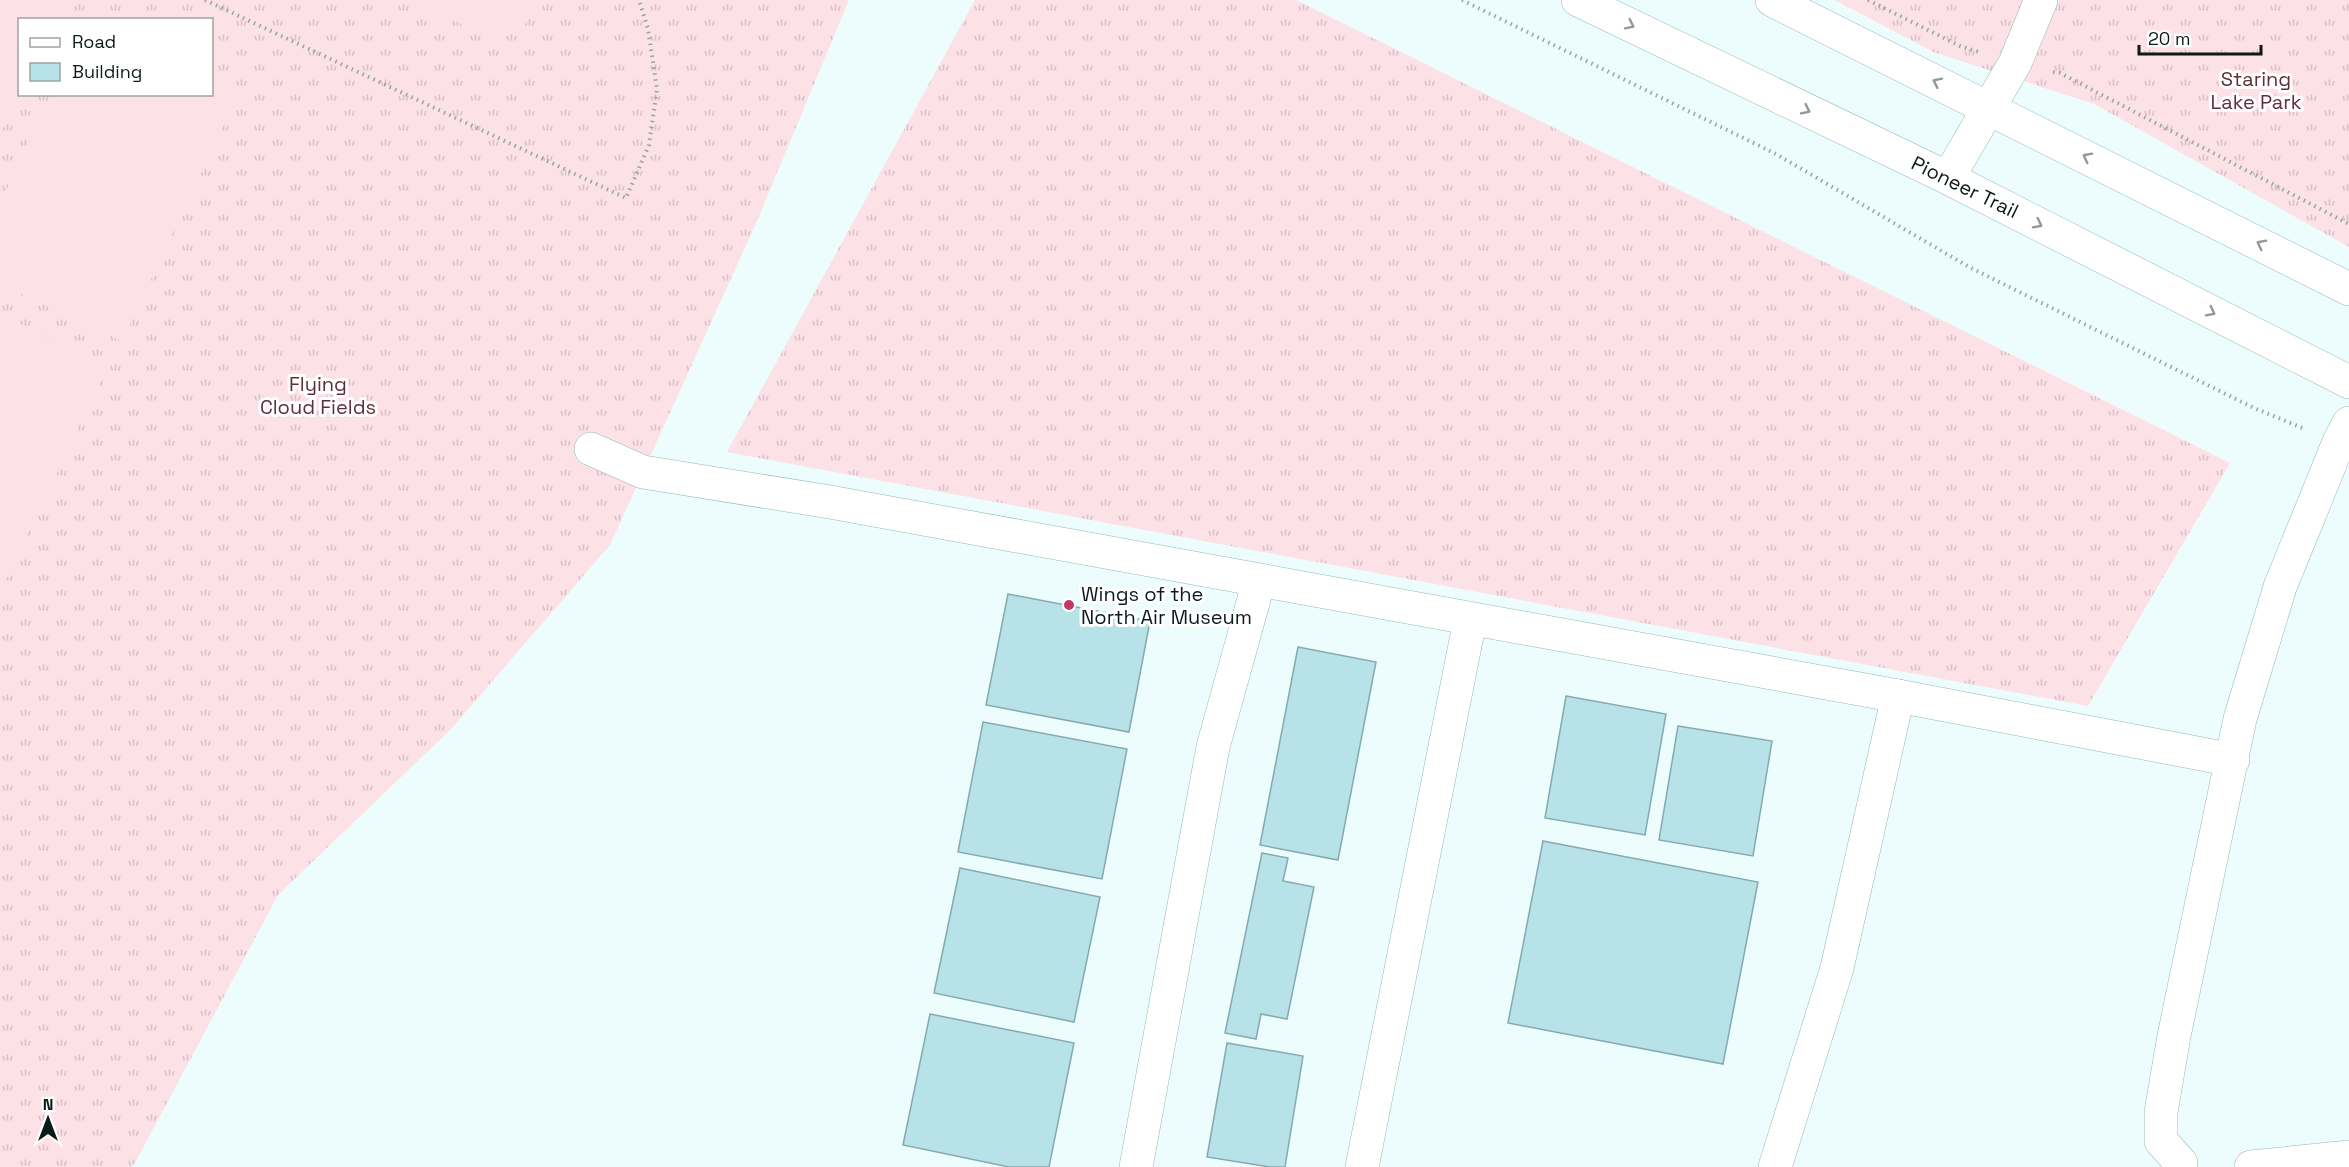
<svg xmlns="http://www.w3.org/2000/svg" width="2349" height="1167" font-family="'Space Grotesk',sans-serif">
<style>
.grass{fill:url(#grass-tufts);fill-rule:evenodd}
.pitch{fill:#fce1e7}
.building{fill:#b7e2e7;stroke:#84aaaf;stroke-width:1.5}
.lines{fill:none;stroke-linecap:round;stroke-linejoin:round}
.minor-casing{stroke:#91b9bd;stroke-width:34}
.major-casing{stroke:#91b9bd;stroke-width:34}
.path{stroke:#95a5a6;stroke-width:4;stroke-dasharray:1.5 4.5;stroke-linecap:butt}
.minor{stroke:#fff;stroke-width:33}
.major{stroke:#fff;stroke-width:33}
.oneway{stroke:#919899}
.poi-dot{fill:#c43768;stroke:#fff;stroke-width:2}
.labels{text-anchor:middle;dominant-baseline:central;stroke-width:6;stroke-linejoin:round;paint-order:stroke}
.park-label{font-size:20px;fill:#602d3c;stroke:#fff}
.street-label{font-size:20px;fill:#0b1b1c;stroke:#fff}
.poi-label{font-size:20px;fill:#0b1b1c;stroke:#fff;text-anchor:start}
</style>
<defs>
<pattern id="grass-tufts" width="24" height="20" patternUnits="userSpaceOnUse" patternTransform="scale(1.5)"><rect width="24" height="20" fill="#fce1e7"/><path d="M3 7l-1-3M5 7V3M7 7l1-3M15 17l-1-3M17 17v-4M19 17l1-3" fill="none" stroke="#d7c0c6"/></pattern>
</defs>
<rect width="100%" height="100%" fill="#edfdfe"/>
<g class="grass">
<path d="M0 0H849L757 221 610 545 451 729 278 895 135 1163 131 1167H0ZM20 20H212V94H20Z"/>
<polygon points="975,0 1296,0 2230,463 2088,706 727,452"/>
<polygon points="1835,0 2349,0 2349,247 2094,104 1933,52"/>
</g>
<g class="pitch">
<polygon points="0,0 50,0 62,6 55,19 20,20 19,94 0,135"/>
<polygon points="413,0 537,0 523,29 492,39"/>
<polygon points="212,75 241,89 122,341 0,284 0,203 51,95 212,94"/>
<polygon points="0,314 108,365 0,593"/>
</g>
<g class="building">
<polygon points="1008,594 1150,621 1129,732 986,705"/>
<polygon points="1298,647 1376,662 1338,860 1260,845"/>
<polygon points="1566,696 1666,714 1645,835 1545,818"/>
<polygon points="983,722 1127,749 1102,879 958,852"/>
<polygon points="1678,726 1772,741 1753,856 1659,840"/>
<polygon points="1543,841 1758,882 1723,1064 1508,1023"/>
<polygon points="1262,853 1288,858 1283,881 1314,887 1287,1019 1261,1014 1256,1039 1225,1033"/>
<polygon points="960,868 1100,897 1074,1022 934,993"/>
<polygon points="930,1014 1074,1043 1049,1167 1009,1167 903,1145"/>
<polygon points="1227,1043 1303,1056 1285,1167 1270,1167 1207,1157"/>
</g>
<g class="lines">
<g class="minor-casing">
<g id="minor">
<polyline points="1948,178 2015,63 2041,0"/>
<polyline points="591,449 643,472 830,502 1898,696 2233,760"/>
<polyline points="2181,1163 2161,1141 2161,1112 2174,1036 2240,719 2280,587 2339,442 2349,423"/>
<polyline points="1136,1167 1213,747 1259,581"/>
<polyline points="1362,1167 1470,620"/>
<polyline points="1775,1167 1837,968 1898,696"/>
<polyline points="2251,1167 2349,1157"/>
</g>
</g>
<g class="major-casing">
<g id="major">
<polyline points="1578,0 1948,178 2349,382"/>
<polyline points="1772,0 2349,289"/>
</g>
</g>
<g class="path">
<polyline points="205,0 626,198 649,145 657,89 648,29 639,0"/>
<polyline points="1462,0 1776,154 1969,267 2254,408 2305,429"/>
<polyline points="1868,0 1960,46 1979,52"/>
<polyline points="2053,72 2060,73 2349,224"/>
</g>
<use href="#minor" class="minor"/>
<use href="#major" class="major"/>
</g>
<defs><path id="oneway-chevron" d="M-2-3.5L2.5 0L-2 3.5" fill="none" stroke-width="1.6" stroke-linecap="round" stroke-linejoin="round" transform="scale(1.5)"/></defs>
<g class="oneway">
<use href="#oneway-chevron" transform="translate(1630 25) rotate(26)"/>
<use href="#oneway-chevron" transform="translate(1937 82) rotate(-154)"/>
<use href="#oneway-chevron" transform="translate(1806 110) rotate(26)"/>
<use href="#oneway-chevron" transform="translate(2087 157) rotate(-153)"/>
<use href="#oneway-chevron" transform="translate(2038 224) rotate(27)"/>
<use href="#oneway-chevron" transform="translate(2261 244) rotate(-153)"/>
<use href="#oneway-chevron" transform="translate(2211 312) rotate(27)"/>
</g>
<circle class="poi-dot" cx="1069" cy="605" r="6"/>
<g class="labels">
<g class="park-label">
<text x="2256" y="79">Staring<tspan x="2256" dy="23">Lake Park</tspan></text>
<text x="318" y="384">Flying<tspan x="318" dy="23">Cloud Fields</tspan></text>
</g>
<g class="street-label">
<text transform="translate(1965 187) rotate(26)">Pioneer Trail</text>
</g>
<g class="poi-label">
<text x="1081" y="594">Wings of the<tspan x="1081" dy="23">North Air Museum</tspan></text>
</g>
</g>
<rect x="18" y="18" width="195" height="78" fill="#ffffff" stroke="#9da4a4" stroke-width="1.5"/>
<rect x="30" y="38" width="30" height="9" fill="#ffffff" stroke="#9da4a4" stroke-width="1.5"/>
<text x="72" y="48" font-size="18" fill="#0b1b1c">Road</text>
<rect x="30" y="63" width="30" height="18" fill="#b7e2e7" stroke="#9da4a4" stroke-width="1.5"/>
<text x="72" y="78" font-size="18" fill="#0b1b1c">Building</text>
<g transform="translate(48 1119)" stroke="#ffffff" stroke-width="4.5" paint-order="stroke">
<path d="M0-4.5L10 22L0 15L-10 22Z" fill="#0b1b1c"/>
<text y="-9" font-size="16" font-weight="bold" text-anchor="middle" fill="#0b1b1c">N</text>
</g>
<path d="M2139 45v9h122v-9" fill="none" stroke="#0b1b1c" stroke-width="3"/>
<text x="2148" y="45" font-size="18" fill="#0b1b1c" stroke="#ffffff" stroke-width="4.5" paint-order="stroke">20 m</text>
</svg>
